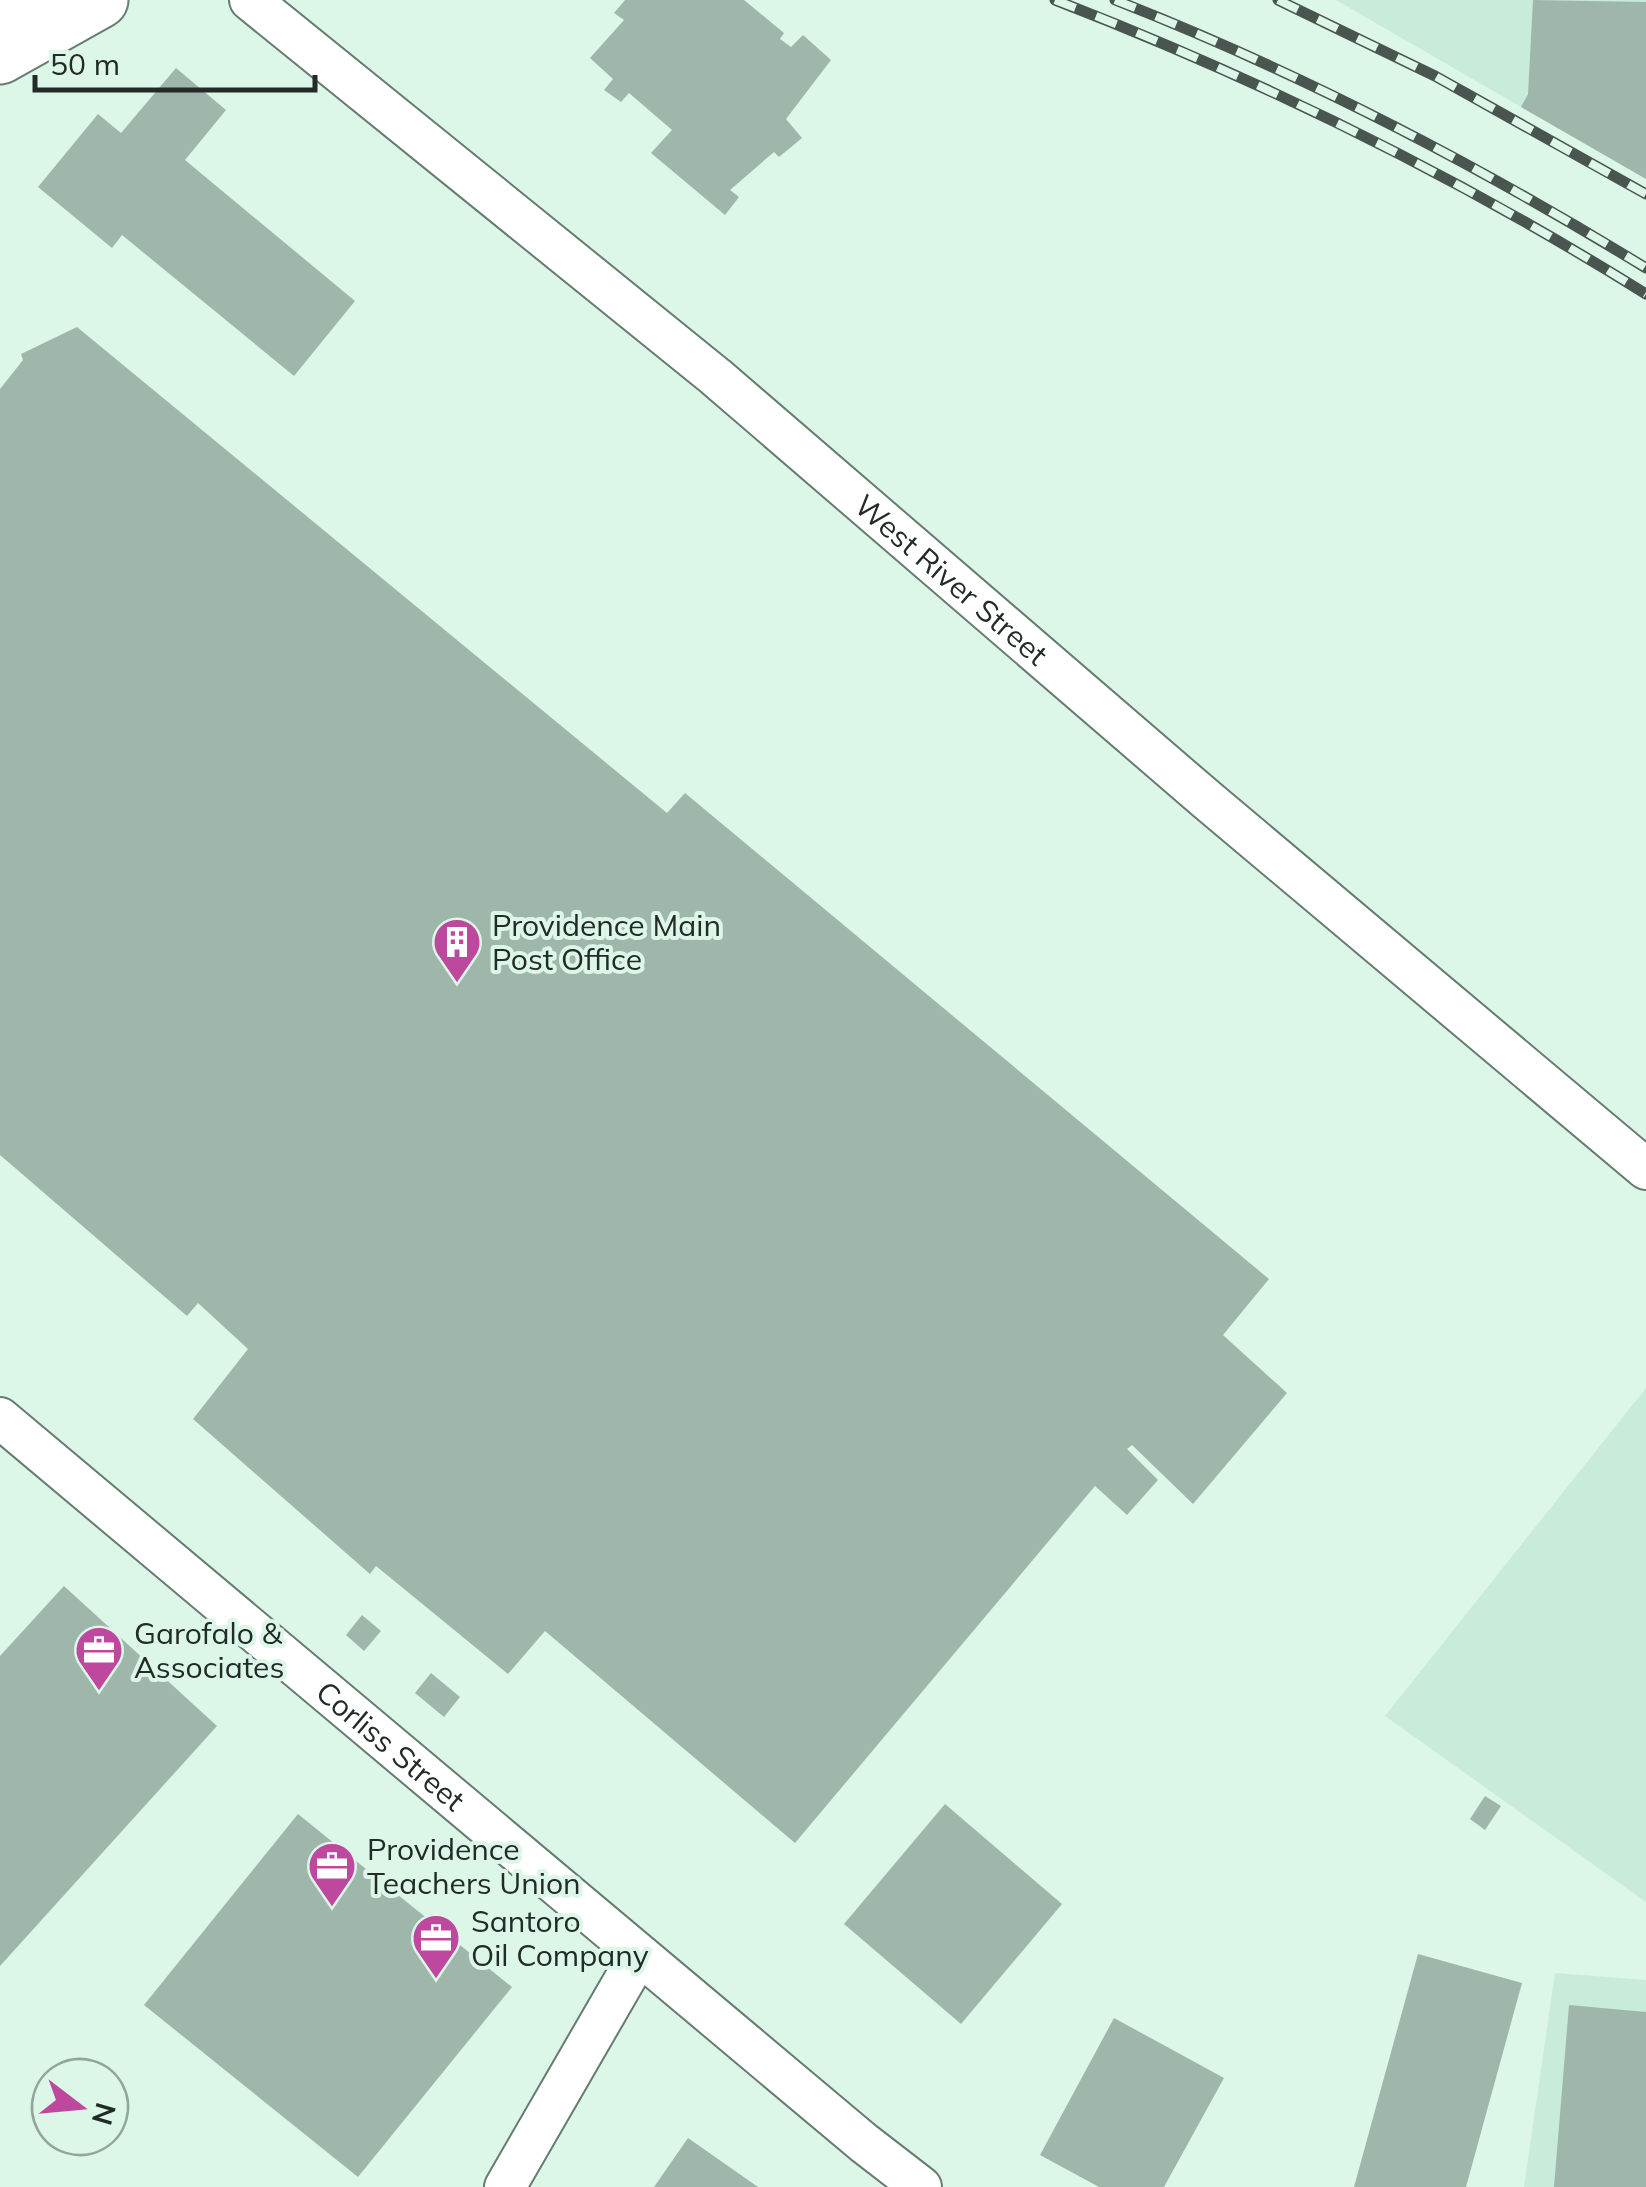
<svg xmlns="http://www.w3.org/2000/svg" width="1646" height="2187" font-family="Mulish,sans-serif">
<style>
.built{fill:#c9ebda}
.building{fill:#9fb7ab}
.lines{fill:none;stroke-linecap:round;stroke-linejoin:round}
.minor-casing{stroke:#657c71;stroke-width:44}
.primary-casing{stroke:#657c71;stroke-width:59}
.minor{stroke:#fff;stroke-width:40}
.primary{stroke:#fff;stroke-width:55}
.rail-casing{stroke:#49554f;stroke-width:11}
.rail{stroke:#dcf6e8;stroke-width:8;stroke-dasharray:22;stroke-linecap:butt}
.labels{text-anchor:middle;dominant-baseline:central;stroke-width:8;stroke-linejoin:round;paint-order:stroke}
.street-label{font-size:30px;fill:#222b27;stroke:#dcf6e8}
.poi-label{font-size:30px;fill:#222b27;stroke:#dcf6e8;text-anchor:start}
</style>
<rect width="100%" height="100%" fill="#dcf6e8"/>
<g class="built">
<polygon points="1336,0 1646,0 1646,179 1521,107"/>
<polygon points="1646,1388 1646,1902 1385,1716"/>
<polygon points="1555,1973 1646,1980 1646,2187 1524,2187"/>
</g>
<g class="building">
<polygon points="625,0 744,0 784,33 780,39 791,47 803,35 831,60 786,119 802,138 779,157 774,152 730,190 739,197 725,215 651,153 672,130 629,93 621,102 604,90 613,79 590,58 624,20 614,13"/>
<polygon points="1533,0 1646,2 1646,179 1521,107 1528,94"/>
<polygon points="176,68 226,110 185,160 355,301 294,376 122,235 112,248 38,187 98,114 121,133"/>
<polygon points="77,327 667,813 685,793 1269,1279 1223,1335 1287,1393 1193,1504 1132,1445 1127,1449 1158,1480 1127,1515 1095,1486 795,1843 545,1631 508,1674 376,1566 370,1574 193,1419 248,1349 198,1303 187,1316 0,1155 0,389 23,360 21,354"/>
<polygon points="64,1586 217,1726 0,1966 0,1656"/>
<polygon points="362,1615 381,1631 364,1651 346,1635"/>
<polygon points="431,1673 460,1697 444,1717 415,1693"/>
<polygon points="1485,1796 1501,1806 1485,1830 1470,1819"/>
<polygon points="945,1804 1062,1904 961,2024 844,1924"/>
<polygon points="298,1814 512,1987 358,2177 144,2005"/>
<polygon points="1418,1954 1522,1983 1466,2187 1354,2187"/>
<polygon points="1569,2005 1646,2012 1646,2187 1554,2187"/>
<polygon points="1114,2018 1224,2078 1164,2187 1099,2187 1040,2155"/>
<polygon points="688,2138 758,2187 654,2187"/>
</g>
<g class="lines">
<g class="minor-casing">
<g id="minor">
<path id="s1" d="M250 0 716 377 1206 799 1646 1169"/>
<path id="s2" d="M0 1418 864 2143 921 2187"/>
<polyline points="505,2187 639,1955"/>
</g>
</g>
<g class="primary-casing">
<g id="primary">
<polyline points="0,6 21,0"/>
<polyline points="0,56 100,0"/>
</g>
</g>
<use href="#minor" class="minor"/>
<use href="#primary" class="primary"/>
<g class="rail-casing">
<g id="rail">
<path d="M1055 0C1260 79 1460 178 1646 294"/>
<path d="M1115 0C1299 72 1478 165 1646 268"/>
<polyline points="1278,0 1435,76 1646,194"/>
</g>
</g>
<use href="#rail" class="rail"/>
</g>
<defs>
<g id="building-pin" transform="scale(2.5)"><path d="M0 17L-7.5 6A9.5 9.5 0 1 1 7.5 6Z" fill="#bf489f" stroke="#dcf6e8"/><path d="M-4-6H4V6H1V3H-1V6H-4ZM-2.5-4.3h1.7v1.8h-1.7ZM.8-4.3h1.7v1.8H.8ZM-2.5-1h1.7V.8h-1.7ZM.8-1h1.7V.8H.8Z" fill="#fff"/></g>
<g id="office-pin" transform="scale(2.5)"><path d="M0 17L-7.5 6A9.5 9.5 0 1 1 7.5 6Z" fill="#bf489f" stroke="#dcf6e8"/><path d="M-6-3h4V-5.5h4V-3h4V5H-6ZM-1-4.5V-3h2v-1.5ZM-6 0V1H6V0Z" fill="#fff"/></g>
</defs>
<g fill-rule="evenodd">
<use href="#building-pin" x="457" y="942"/>
<use href="#office-pin" x="99" y="1650"/>
<use href="#office-pin" x="332" y="1866"/>
<use href="#office-pin" x="436" y="1938"/>
</g>
<g class="labels">
<g class="street-label">
<text stroke="none"><textPath href="#s1" startOffset="910">West River Street</textPath></text>
<text stroke="none"><textPath href="#s2" startOffset="510">Corliss Street</textPath></text>
</g>
<g class="poi-label">
<text x="492" y="925">Providence Main<tspan x="492" dy="34">Post Office</tspan></text>
<text x="134" y="1633">Garofalo &amp;<tspan x="134" dy="34">Associates</tspan></text>
<text x="367" y="1849">Providence<tspan x="367" dy="34">Teachers Union</tspan></text>
<text x="471" y="1921">Santoro<tspan x="471" dy="34">Oil Company</tspan></text>
</g>
</g>
<g transform="translate(80 2107) rotate(106)"><circle r="48" fill="#dcf6e8" stroke="#92a59b" stroke-width="2.5"/>
<path d="M0-8L18 38L0 25L-18 38Z" fill="#bf489f"/>
<text y="-15" font-size="28" font-weight="bold" text-anchor="middle" fill="#222b27">N</text>
</g>
<path d="M35 75v15h280v-15" fill="none" stroke="#222b27" stroke-width="5"/>
<text x="50" y="75" font-size="30" fill="#222b27" stroke="#dcf6e8" stroke-width="8" paint-order="stroke">50 m</text>
</svg>
